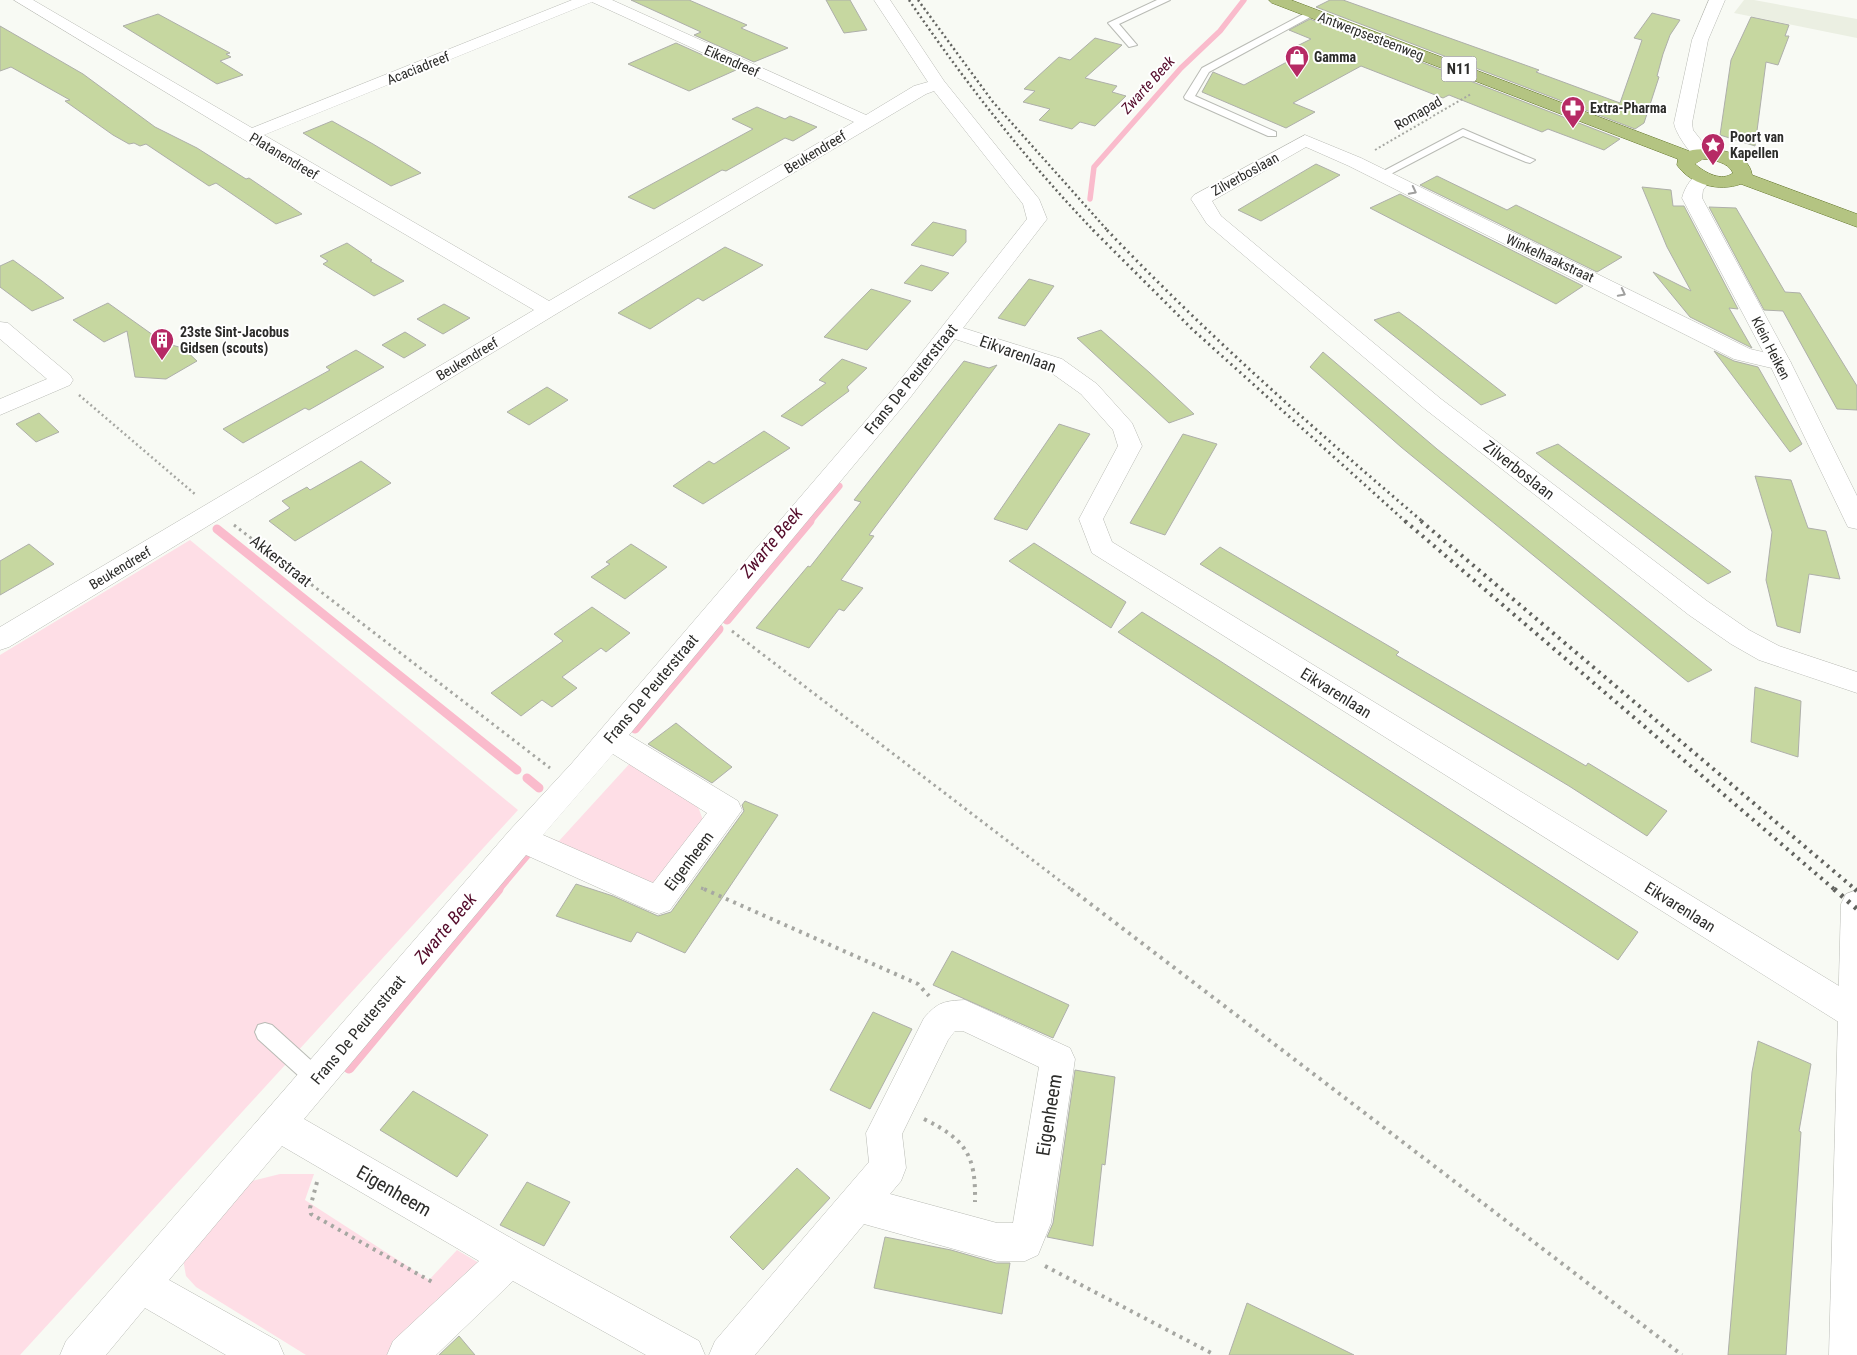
<svg xmlns="http://www.w3.org/2000/svg" width="1857" height="1355" font-family="'Roboto Condensed',sans-serif">
<style>
.built{fill:#ebefe2}
.green{fill:#fedee6}
.lines{fill:none;stroke-linecap:round;stroke-linejoin:round}
.stream-far3{stroke:#fabbcc;stroke-width:5.5}
.stream-far2{stroke:#fabbcc;stroke-width:7}
.stream-far1{stroke:#fabbcc;stroke-width:9}
.stream{stroke:#fabbcc;stroke-width:11}
.building{fill:#c6d7a0;stroke:#aeafaa}
.service-casing{stroke:#b9bbb5;stroke-width:2}
.minor-casing{stroke:#b9bbb5;stroke-width:1}
.tertiary-casing{stroke:#b9bbb5;stroke-width:1}
.primary-casing{stroke:#64752d;stroke-width:1}
.path-far3{stroke:#a6a7a2;stroke-width:2;stroke-dasharray:2 2.5;stroke-linecap:butt}
.path-far2{stroke:#a6a7a2;stroke-width:2.5;stroke-dasharray:2 3;stroke-linecap:butt}
.path-far1{stroke:#a6a7a2;stroke-width:3;stroke-dasharray:2.5 4;stroke-linecap:butt}
.path{stroke:#a6a7a2;stroke-width:4;stroke-dasharray:3 5;stroke-linecap:butt}
.service{fill:#fff;fill-rule:evenodd}
.minor{fill:#fff;fill-rule:evenodd}
.tertiary{fill:#fff;fill-rule:evenodd}
.primary{fill:#b4c482;fill-rule:evenodd}
.rail-far3{stroke:#62635f;stroke-width:2.5;stroke-dasharray:2 3;stroke-linecap:butt}
.rail-far2{stroke:#62635f;stroke-width:3;stroke-dasharray:2 4;stroke-linecap:butt}
.rail-far1{stroke:#62635f;stroke-width:4;stroke-dasharray:2.5 5;stroke-linecap:butt}
.rail{stroke:#62635f;stroke-width:5;stroke-dasharray:3 6;stroke-linecap:butt}
.oneway{stroke:#a0a09f}
.labels{text-anchor:middle;dominant-baseline:central;stroke-width:4;stroke-linejoin:round;paint-order:stroke}
.far-street-label{font-size:14px;fill:#2c2c2a;stroke:#fff}
.far-poi-label{font-size:14px;font-weight:bold;fill:#2c2c2a;stroke:#fff;text-anchor:start}
.shield{fill:#fff;stroke:#6b6b6a;stroke-width:1}
.shield-label{font-size:15px;font-weight:bold;fill:#2c2c2a}
.far-water-label{font-size:15px;font-style:italic;fill:#540c2b;stroke:#fff}
.street-label{font-size:16px;fill:#2c2c2a;stroke:#fff}
.water-label{font-size:18px;font-style:italic;fill:#540c2b;stroke:#fff}
.near-street-label{font-size:19px;fill:#2c2c2a;stroke:#fff}
</style>
<rect width="100%" height="100%" fill="#f8faf4"/>
<polygon class="built" points="1744,0 1754,0 1857,19 1857,38 1734,13"/>
<g class="green">
<polygon points="190,540 518,810 20,1355 0,1355 0,655"/>
<polygon points="633,760 695,799 705,825 662,881 649,883 538,834 559,841"/>
<polygon points="280,1174 314,1174 305,1200 429,1280 457,1250 479,1263 387,1355 306,1355 196,1287 186,1276 183,1259 248,1182"/>
</g>
<g class="lines">
<polyline class="stream-far3" points="1090,199 1094,167 1181,68 1220,31 1244,0"/>
<polyline class="stream-far2" points="809,522 839,486"/>
<g class="stream-far1">
<polyline points="217,529 517,770"/>
<polyline points="727,620 810,521"/>
<polyline points="635,729 719,629"/>
<polyline points="527,778 539,788"/>
<polyline points="497,890 533,847"/>
</g>
<polyline class="stream" points="349,1068 498,889"/>
</g>
<g class="building">
<polygon points="631,0 689,0 747,25 741,28 788,48 754,62 694,35 701,32"/>
<polygon points="826,0 850,0 867,30 844,33"/>
<polygon points="1330,0 1343,0 1539,70 1536,72 1620,103 1642,40 1634,38 1652,13 1680,20 1670,35 1663,54 1657,76 1659,77 1644,123 1635,129 1316,7"/>
<polygon points="158,14 230,53 226,54 231,57 220,61 243,75 217,84 123,26"/>
<polygon points="1751,17 1789,25 1785,36 1789,36 1778,65 1766,62 1755,146 1720,135 1731,60"/>
<polygon points="1310,19 1620,139 1604,150 1548,129 1542,132 1449,95 1443,98 1361,66 1293,103 1315,112 1286,128 1202,92 1213,72 1244,85 1298,56 1287,51 1311,39 1289,30"/>
<polygon points="0,26 83,74 155,127 197,148 246,179 249,178 302,214 276,224 216,183 209,186 146,144 140,146 134,143 129,144 113,135 65,101 70,100 11,67 0,71"/>
<polygon points="1095,38 1122,45 1085,78 1117,86 1112,92 1126,96 1095,126 1080,122 1072,129 1039,120 1050,109 1023,102 1035,91 1024,89 1059,57 1070,60"/>
<polygon points="676,43 736,70 689,91 628,64"/>
<polygon points="757,107 785,119 790,116 817,127 793,141 785,138 726,171 722,170 654,209 628,197 753,129 732,119"/>
<polygon points="332,121 373,144 421,173 391,186 303,133"/>
<polygon points="1316,164 1340,175 1261,221 1238,210"/>
<polygon points="1437,176 1507,210 1516,205 1622,257 1597,272 1420,185"/>
<polygon points="1642,187 1671,190 1673,206 1684,206 1738,309 1729,308 1752,348 1690,317 1653,272 1691,291 1667,247"/>
<polygon points="1400,194 1583,286 1556,304 1370,208"/>
<polygon points="1709,207 1736,208 1785,292 1800,293 1857,386 1857,410 1837,409 1783,311 1764,310"/>
<polygon points="933,222 966,230 966,242 953,256 911,245"/>
<polygon points="347,243 372,260 370,261 404,281 374,296 323,264 328,261 320,256"/>
<polygon points="725,247 763,265 703,301 698,298 650,329 618,313"/>
<polygon points="13,260 42,281 64,298 32,311 0,287 0,266"/>
<polygon points="921,265 949,273 932,291 904,283"/>
<polygon points="1029,279 1054,286 1025,326 998,318"/>
<polygon points="871,289 911,301 867,350 824,337"/>
<polygon points="108,303 160,340 160,342 183,348 197,361 166,379 135,377 127,331 104,342 73,320"/>
<polygon points="444,304 470,318 443,334 417,319"/>
<polygon points="1399,312 1418,326 1506,395 1481,405 1374,320"/>
<polygon points="1101,330 1150,373 1194,414 1169,423 1077,338"/>
<polygon points="405,332 426,345 404,358 382,345"/>
<polygon points="356,350 384,367 309,410 305,408 243,443 223,429 330,370 326,367"/>
<polygon points="1714,351 1734,361 1758,367 1802,444 1790,452"/>
<polygon points="1323,352 1437,449 1712,670 1688,682 1401,447 1310,367"/>
<polygon points="842,359 867,368 847,387 849,391 802,426 781,416 826,383 819,380"/>
<polygon points="964,361 989,368 997,365 869,535 874,536 841,580 863,588 844,611 839,609 809,648 756,628 808,566 810,567 861,502 854,500"/>
<polygon points="547,387 568,400 529,425 507,412"/>
<polygon points="39,413 59,432 36,442 16,424"/>
<polygon points="1059,424 1090,434 1027,530 994,519"/>
<polygon points="764,431 790,448 703,504 673,486 709,461 714,464"/>
<polygon points="1183,434 1217,444 1165,535 1130,523"/>
<polygon points="1558,444 1659,519 1731,572 1708,584 1536,453"/>
<polygon points="361,461 391,483 295,541 269,521 290,508 282,501 307,487 310,490"/>
<polygon points="1755,476 1791,480 1808,528 1826,531 1840,579 1809,574 1800,633 1777,626 1766,580 1772,532"/>
<polygon points="1034,543 1126,602 1111,628 1009,561"/>
<polygon points="29,544 54,564 0,595 0,561"/>
<polygon points="631,544 667,567 625,599 591,577 610,564 606,562"/>
<polygon points="1220,547 1399,652 1396,655 1586,766 1588,763 1667,811 1647,836 1569,786 1200,564"/>
<polygon points="592,607 630,633 606,652 601,648 562,677 577,688 552,707 542,700 521,716 491,693 563,641 554,634"/>
<polygon points="1142,612 1217,659 1638,932 1618,960 1118,632"/>
<polygon points="1755,687 1801,701 1798,757 1751,742"/>
<polygon points="676,723 707,748 732,767 712,783 648,744"/>
<polygon points="745,801 778,815 685,953 637,932 631,942 556,916 576,884 613,896 658,916 671,912 744,811 742,805"/>
<polygon points="952,951 1069,1005 1053,1038 933,985"/>
<polygon points="873,1012 912,1029 870,1109 830,1090"/>
<polygon points="1758,1041 1811,1064 1799,1131 1801,1132 1786,1355 1728,1355 1752,1072"/>
<polygon points="1075,1070 1115,1077 1105,1165 1102,1164 1093,1246 1047,1237 1053,1223"/>
<polygon points="413,1091 488,1135 457,1177 380,1130"/>
<polygon points="797,1168 830,1198 763,1270 730,1237"/>
<polygon points="527,1182 570,1202 544,1246 500,1225"/>
<polygon points="885,1237 951,1250 996,1263 1010,1263 1002,1314 874,1288"/>
<polygon points="1247,1303 1301,1329 1354,1355 1229,1355"/>
<polygon points="459,1336 475,1355 439,1355"/>
</g>
<g class="lines">
<g class="service-casing">
<g id="service">
<polygon points="1157,0 1170,0 1119,24 1137,45 1129,47 1108,23"/>
<polygon points="1311,10 1316,13 1314,15 1209,72 1195,96 1276,132 1276,136 1268,136 1185,99 1184,97 1202,68"/>
<polygon points="1463,129 1535,160 1530,163 1526,162 1463,136 1385,177 1381,178 1376,175"/>
<polygon points="265,1023 272,1025 324,1072 327,1079 324,1086 317,1089 310,1086 258,1039 255,1032 258,1025"/>
</g>
</g>
<g class="minor-casing">
<g id="minor">
<path d="M14 0H33L252 128 572 0H612L866 115 914 86 928 82 874 0H890L944 81 1039 199 1047 219 963 328 1062 359 1097 384 1132 423 1142 446 1103 519 1112 542 1857 997V1030L1845 1026 1092 553 1079 519 1118 446 1113 430 1081 394 1046 369 955 339 909 399 629 735 738 801 742 810 670 910 659 914 648 910 526 855 304 1119 523 1245 699 1341 705 1355H646L513 1281 436 1355H387L393 1341 479 1261 282 1146 169 1280 278 1341 284 1355H226L145 1308 106 1355H60L66 1341 510 830 572 763 893 389 1027 219 1023 204 934 91 926 94 556 314 9 647 0 650V627L534 310 243 139ZM592 2 854 122 549 301 264 135ZM613 754 707 813 653 883 543 835Z"/>
<path d="M1709 0H1725L1708 40 1692 123 1693 130 1712 154 1709 158C1706 159 1701 160 1697 158 1689 153 1675 132 1674 123L1692 40Z"/>
<polygon points="1305,135 1361,158 1750,349 1788,358 1791,363 1788,368 1780,370 1734,359 1349,166 1306,147 1212,201 1221,216 1441,399 1707,601 1749,630 1779,646 1857,672 1857,693 1759,660 1731,644 1689,615 1425,409 1207,224 1191,199 1194,195"/>
<polygon points="0,322 8,323 70,375 73,380 70,385 0,415 0,399 47,379 0,339"/>
<path d="M965 1000 1070 1048 1075 1059 1051 1223 1038 1255 1025 1261H997L864 1224 755 1355H709L715 1341 869 1162 866 1133 924 1018C938 1002 944 1001 965 1000ZM955 1031H963L1039 1067 1013 1223H997L890 1194 901 1181 906 1168 902 1134 948 1040Z"/>
</g>
</g>
<g class="tertiary-casing">
<g id="tertiary">
<path d="M1703 172 1710 174 1712 178 1703 190 1702 198 1791 363 1857 496V529L1848 527 1845 521 1769 363 1682 198C1685 187 1692 175 1703 172Z"/>
<polygon points="1857,890 1857,1355 1829,1355 1841,904 1846,894"/>
</g>
</g>
<g class="primary-casing">
<path id="primary" d="M1269 0H1291L1689 151C1709 146 1749 150 1752 175L1857 214V227L1741 184C1719 192 1691 185 1677 165L1678 159 1272 3ZM1703 159C1714 160 1728 162 1733 173 1722 182 1705 173 1695 164Z"/>
</g>
<polyline class="path-far3" points="1375,150 1471,94"/>
<polyline class="path-far2" points="79,395 196,495"/>
<g class="path-far1">
<polyline points="234,525 550,768"/>
<polyline points="732,631 1072,890"/>
<polyline points="701,888 707,890"/>
</g>
<g class="path">
<polyline points="704,889 918,984 929,996"/>
<polyline points="1071,889 1682,1355"/>
<path d="M924 1119C966 1140 976 1155 975 1202"/>
<polyline points="317,1182 310,1208 311,1214 434,1283"/>
<polyline points="1045,1266 1215,1355"/>
</g>
<use href="#service" class="service"/>
<use href="#minor" class="minor"/>
<use href="#tertiary" class="tertiary"/>
<use href="#primary" class="primary"/>
<g class="rail-far3">
<path d="M909 0C965 82 1025 159 1094 231"/>
<polyline points="918,0 993,102 1108,231"/>
</g>
<g class="rail-far2">
<polyline points="1093,230 1192,329 1406,522"/>
<path d="M1107 230C1206 334 1314 429 1423 522"/>
</g>
<g class="rail-far1">
<polyline points="1405,521 1835,890"/>
<polyline points="1421,521 1856,890"/>
</g>
<g class="rail">
<polyline points="1834,889 1857,909"/>
<polyline points="1855,889 1857,891"/>
</g>
</g>
<defs><path id="oneway-chevron" d="M-2-3.5L2.5 0L-2 3.5" fill="none" stroke-width="1.6" stroke-linecap="round" stroke-linejoin="round" transform="scale(1.25)"/></defs>
<g class="oneway">
<use href="#oneway-chevron" transform="translate(1413 191) rotate(27)"/>
<use href="#oneway-chevron" transform="translate(1622 293) rotate(27)"/>
</g>
<defs>
<g id="shop-pin" transform="scale(1.25)"><path d="M0 17L-7.5 6A9.5 9.5 0 1 1 7.5 6Z" fill="#b62a65" stroke="#fff"/><path d="M-5-2.5h2.3a2.7 3.5 0 0 1 5.4 0H5L5.5 6h-11ZM-1.5-2.5h3a1.5 2.3 0 0 0-3 0Z" fill="#fff"/></g>
<g id="pharmacy-pin" transform="scale(1.25)"><path d="M0 17L-7.5 6A9.5 9.5 0 1 1 7.5 6Z" fill="#b62a65" stroke="#fff"/><path d="M-2-6h4v4h4v4h-4v4h-4v-4h-4v-4h4Z" fill="#fff"/></g>
<g id="sight-pin" transform="scale(1.25)"><path d="M0 17L-7.5 6A9.5 9.5 0 1 1 7.5 6Z" fill="#b62a65" stroke="#fff"/><path d="M0-6L1.8-2.2L6-1.7L2.9 1.2L3.7 5.4L0 3.3L-3.7 5.4L-2.9 1.2L-6-1.7L-1.8-2.2Z" fill="#fff"/></g>
<g id="building-pin" transform="scale(1.25)"><path d="M0 17L-7.5 6A9.5 9.5 0 1 1 7.5 6Z" fill="#b62a65" stroke="#fff"/><path d="M-4-6H4V6H1V3H-1V6H-4ZM-2.5-4.3h1.7v1.8h-1.7ZM.8-4.3h1.7v1.8H.8ZM-2.5-1h1.7V.8h-1.7ZM.8-1h1.7V.8H.8Z" fill="#fff"/></g>
</defs>
<g fill-rule="evenodd">
<use href="#shop-pin" x="1297" y="57"/>
<use href="#pharmacy-pin" x="1573" y="108"/>
<use href="#sight-pin" x="1713" y="145"/>
<use href="#building-pin" x="162" y="340"/>
</g>
<g class="labels">
<g class="far-street-label">
<text transform="translate(1371 36) rotate(21)">Antwerpsesteenweg</text>
<text transform="translate(732 61) rotate(24)">Eikendreef</text>
<text transform="translate(418 68) rotate(-22)">Acaciadreef</text>
<text transform="translate(1418 113) rotate(-30)">Romapad</text>
<text transform="translate(815 152) rotate(-31)">Beukendreef</text>
<text transform="translate(284 156) rotate(31)">Platanendreef</text>
<text transform="translate(1245 174) rotate(-29)">Zilverboslaan</text>
<text transform="translate(1550 258) rotate(25)">Winkelhaakstraat</text>
<text transform="translate(1771 348) rotate(63)">Klein Heiken</text>
<text transform="translate(467 359) rotate(-31)">Beukendreef</text>
<text transform="translate(120 568) rotate(-31)">Beukendreef</text>
</g>
<g class="far-poi-label">
<text x="1314" y="57">Gamma</text>
<text x="1590" y="108">Extra-Pharma</text>
<text x="1730" y="137">Poort van<tspan x="1730" dy="16">Kapellen</tspan></text>
<text x="180" y="332">23ste Sint-Jacobus<tspan x="180" dy="16">Gidsen (scouts)</tspan></text>
</g>
<rect class="shield" x="1441.5" y="56.5" width="35" height="25" rx="4"/>
<g class="shield-label">
<text x="1459" y="69">N11</text>
</g>
<g class="far-water-label">
<text transform="translate(1148 85) rotate(-48)">Zwarte Beek</text>
</g>
<g class="street-label">
<text transform="translate(1018 354) rotate(20)">Eikvarenlaan</text>
<text transform="translate(911 379) rotate(-51)">Frans De Peuterstraat</text>
<text transform="translate(1519 470) rotate(38)">Zilverboslaan</text>
<text transform="translate(281 561) rotate(38)">Akkerstraat</text>
<text transform="translate(651 689) rotate(-50)">Frans De Peuterstraat</text>
<text transform="translate(1336 693) rotate(32)">Eikvarenlaan</text>
<text transform="translate(689 861) rotate(-53)">Eigenheem</text>
<text transform="translate(1680 907) rotate(32)">Eikvarenlaan</text>
<text transform="translate(358 1030) rotate(-50)">Frans De Peuterstraat</text>
</g>
<g class="water-label">
<text transform="translate(771 542) rotate(-50)">Zwarte Beek</text>
<text transform="translate(445 928) rotate(-50)">Zwarte Beek</text>
</g>
<g class="near-street-label">
<text transform="translate(1049 1115) rotate(-81)">Eigenheem</text>
<text transform="translate(394 1191) rotate(30)">Eigenheem</text>
</g>
</g>
</svg>
